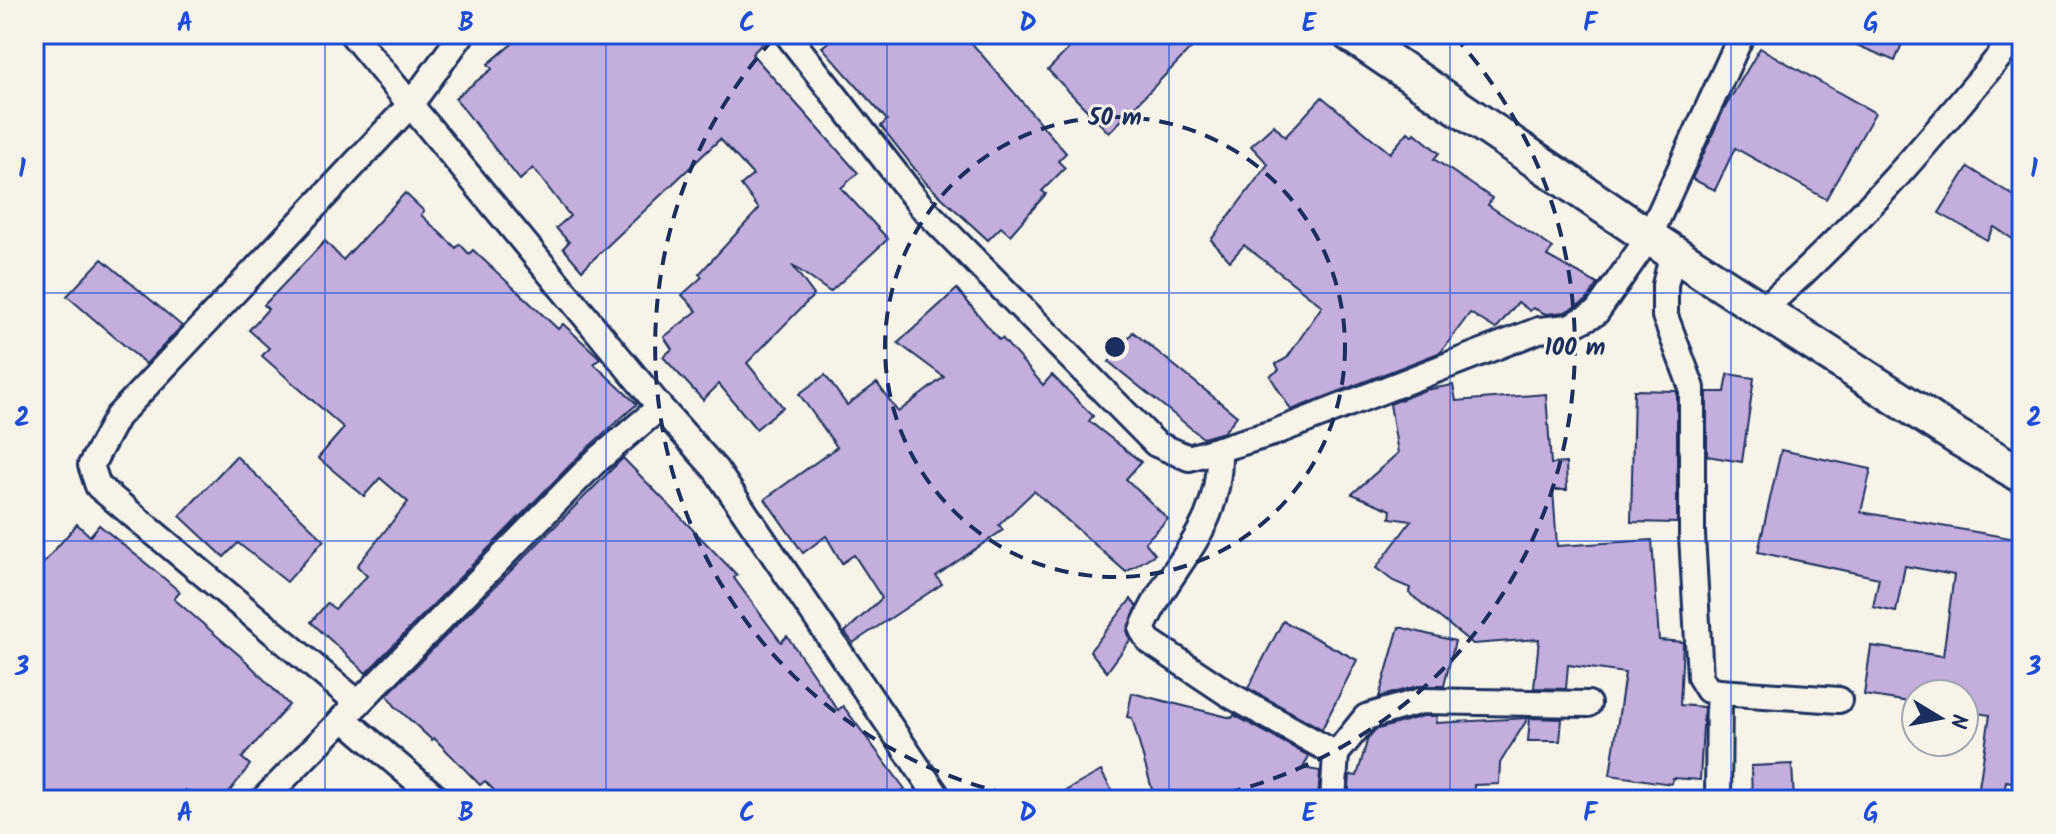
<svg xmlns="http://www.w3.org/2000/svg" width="2056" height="834" font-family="Kalam,sans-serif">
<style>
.building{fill:#c3aedd;stroke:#1b2f5e;stroke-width:2}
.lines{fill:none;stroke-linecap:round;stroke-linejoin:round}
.street-casing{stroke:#1b2f5e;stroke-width:30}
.secondary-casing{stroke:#1b2f5e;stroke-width:40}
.street{stroke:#f7f3e8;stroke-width:24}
.secondary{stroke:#f7f3e8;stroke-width:34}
.grid{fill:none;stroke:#1d4ed8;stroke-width:2;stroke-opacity:0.55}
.ring{fill:none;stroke:#1b2f5e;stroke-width:4;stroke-dasharray:14 10}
.centre{fill:#1b2f5e;stroke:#f7f3e8;stroke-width:4}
.ring-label{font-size:24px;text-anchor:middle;font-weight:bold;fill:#1b2f5e;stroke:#f7f3e8;stroke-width:6;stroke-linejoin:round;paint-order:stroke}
.neatline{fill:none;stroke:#1d4ed8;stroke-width:3}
.grid-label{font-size:26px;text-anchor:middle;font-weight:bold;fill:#1d4ed8}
</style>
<rect width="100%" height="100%" fill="#f7f3e8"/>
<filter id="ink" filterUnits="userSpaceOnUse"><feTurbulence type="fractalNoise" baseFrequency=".0125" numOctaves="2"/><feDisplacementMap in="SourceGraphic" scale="16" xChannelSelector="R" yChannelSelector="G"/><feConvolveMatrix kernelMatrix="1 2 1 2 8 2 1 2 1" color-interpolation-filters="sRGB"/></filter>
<g filter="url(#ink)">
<g class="building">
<polygon points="524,34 772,34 752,54 858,173 841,188 888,239 830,292 792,265 814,295 747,363 783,407 756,429 719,384 703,400 663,357 672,349 664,337 697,311 682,295 702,277 699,274 759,209 741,185 753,175 720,139 582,270 563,248 569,242 556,228 570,216 533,168 520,180 455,98 492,69 488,64"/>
<polygon points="839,34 964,34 1066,153 1058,161 1065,168 1042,191 1046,194 1010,235 1001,227 988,240 926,183 881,126 887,120 822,47"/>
<polygon points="1083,34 1205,34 1109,133 1048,70"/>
<polygon points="1830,34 1906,34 1895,61"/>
<polygon points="1760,48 1875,113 1826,199 1735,148 1715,190 1692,179 1723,111"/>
<polygon points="1322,97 1390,153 1408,132 1413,136 1415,133 1439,153 1434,159 1492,198 1488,205 1553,248 1547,256 1598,284 1586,301 1565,312 1546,314 1533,308 1530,311 1518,302 1496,329 1470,313 1441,352 1291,410 1270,376 1279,370 1276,364 1287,358 1322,306 1244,245 1230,261 1211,240 1268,164 1251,146 1274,125 1285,137"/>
<polygon points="1968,167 2022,201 2022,245 1994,227 1987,240 1939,213"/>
<polygon points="405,193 424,211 421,215 456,248 460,244 469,254 473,250 558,329 563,324 600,358 594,364 637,404 583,452 366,673 311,622 327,603 335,609 367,576 357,566 408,502 380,478 364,496 318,458 344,428 262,356 269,348 249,330 268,309 264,305 325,241 343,260"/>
<polygon points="102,259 182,326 146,364 67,296"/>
<polygon points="957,289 999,340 1002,338 1043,385 1052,375 1093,416 1089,421 1141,462 1126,479 1168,519 1145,542 1155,554 1126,572 1034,491 999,525 1003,530 936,576 942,584 853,643 845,632 882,598 854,555 842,563 826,536 803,553 765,499 837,447 799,394 825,375 847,405 877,383 898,412 944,377 898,343"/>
<polygon points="1133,332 1237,416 1224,432 1203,438 1109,362"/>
<polygon points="1728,374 1754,378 1742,462 1707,456 1707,392 1725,392"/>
<polygon points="1453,385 1456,401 1546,394 1551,464 1566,463 1567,490 1553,490 1557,546 1652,540 1659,640 1683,642 1680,705 1704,707 1700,780 1673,778 1671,784 1610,775 1625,673 1568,665 1566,689 1534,688 1539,639 1473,644 1409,593 1410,588 1393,581 1376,568 1411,521 1390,518 1391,510 1352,494 1398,453 1390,404 1425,390"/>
<polygon points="1634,390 1677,391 1677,523 1631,522"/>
<polygon points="1781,450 1871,469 1861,512 2022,540 2022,747 2017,783 2006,781 2003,800 1977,800 1990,715 1964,711 1964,694 1916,694 1916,703 1864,695 1871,646 1943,656 1954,575 1905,566 1896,612 1873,607 1879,578 1758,552"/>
<polygon points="236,456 324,540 287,582 238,543 224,557 180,516"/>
<polygon points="623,458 737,575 734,578 781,642 787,636 838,710 843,706 905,789 891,800 503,800 485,781 480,785 434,738 432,740 395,706 387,695"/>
<polygon points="77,524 90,536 99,525 159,574 180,592 174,599 246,661 289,705 242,758 250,765 223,800 198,800 185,790 177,800 34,800 34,574"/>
<polygon points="1131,599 1137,607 1127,630 1130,640 1107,672 1090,651"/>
<polygon points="1283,621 1357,660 1322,729 1248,688"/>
<polygon points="1399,627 1455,641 1444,686 1417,686 1379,697"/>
<polygon points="1132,693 1232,718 1234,715 1309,756 1303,768 1320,771 1318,800 1155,800 1132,718 1127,717"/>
<polygon points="1423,716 1437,716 1436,723 1528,718 1500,763 1499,784 1474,785 1473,800 1348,800 1350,775 1357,776 1368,738 1375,730"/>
<polygon points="1530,718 1562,719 1560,741 1528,741"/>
<polygon points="1792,764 1794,800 1752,800 1751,766"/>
<polygon points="1101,771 1117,800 1049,800"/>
</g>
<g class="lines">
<g class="street-casing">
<g id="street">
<polyline points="352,34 660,407 716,470 940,800"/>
<polyline points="787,34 921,206 1156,444 1189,458 1273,433 1539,330 1569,327 1596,313 1649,237 1742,34"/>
<polyline points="1673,252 1665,285 1665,316 1692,388 1692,535 1700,677 1708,690 1719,692 1839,700"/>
<path d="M1762 310C1858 227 1937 132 2018 34"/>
<path d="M1219 449C1222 533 1170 561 1142 630L1149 641 1230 695 1336 754 1333 800"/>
<polyline points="358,703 98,486 91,465 117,417 411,104 462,34"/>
<polyline points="343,718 439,800"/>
<polyline points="1336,754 1366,717 1421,701 1588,704"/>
<polyline points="263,800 594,463 660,407"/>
<polyline points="1718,800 1719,692"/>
</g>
</g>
<g class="secondary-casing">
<polyline id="secondary" points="1350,34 1649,237 1959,438 2022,475"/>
</g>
<use href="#street" class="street"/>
<use href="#secondary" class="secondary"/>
</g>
</g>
<path class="grid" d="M325 34V800M606 34V800M887 34V800M1169 34V800M1450 34V800M1731 34V800M34 293H2022M34 541H2022"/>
<g class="ring">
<circle cx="1115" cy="347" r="230"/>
<path d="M1031 799A460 460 0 0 1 776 36M1454 36A460 460 0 0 1 1199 799"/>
</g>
<circle cx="1115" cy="347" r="12" class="centre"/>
<g class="ring-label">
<text x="1115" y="125">50 m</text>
<text x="1575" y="355">100 m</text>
</g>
<rect width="2056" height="834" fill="none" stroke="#f7f3e8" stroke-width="88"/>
<g transform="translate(1940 718) rotate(100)"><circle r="38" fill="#f7f3e8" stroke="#9fa5b1" stroke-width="2"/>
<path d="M0-6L14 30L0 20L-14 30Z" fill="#1b2f5e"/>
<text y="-12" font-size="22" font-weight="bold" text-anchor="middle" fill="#1b2f5e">N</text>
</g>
<rect x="44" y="44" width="1968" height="746" class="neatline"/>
<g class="grid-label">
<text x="185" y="31">A</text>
<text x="466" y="31">B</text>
<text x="747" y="31">C</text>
<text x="1028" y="31">D</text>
<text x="1309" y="31">E</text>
<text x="1590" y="31">F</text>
<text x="1871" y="31">G</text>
<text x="22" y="177">1</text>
<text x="2034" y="177">1</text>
<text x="22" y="426">2</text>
<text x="2034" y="426">2</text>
<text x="22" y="675">3</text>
<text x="2034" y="675">3</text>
<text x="185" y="821">A</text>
<text x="466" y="821">B</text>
<text x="747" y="821">C</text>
<text x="1028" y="821">D</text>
<text x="1309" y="821">E</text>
<text x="1590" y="821">F</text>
<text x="1871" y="821">G</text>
</g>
</svg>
